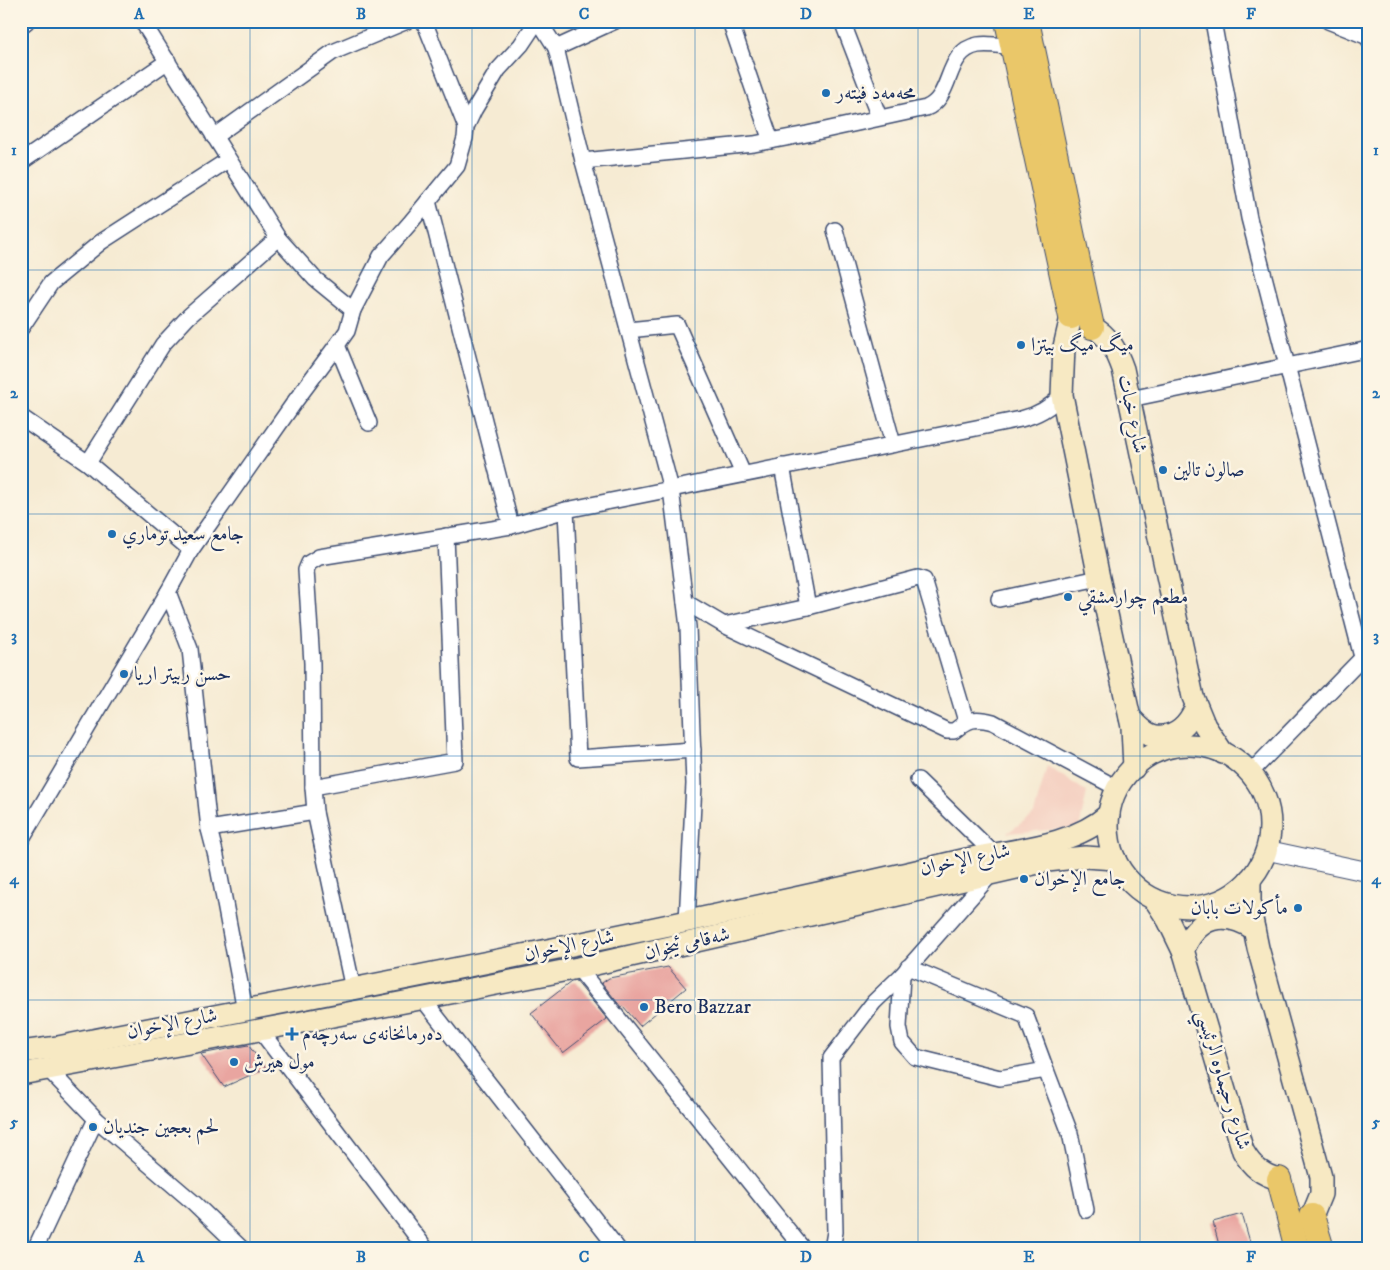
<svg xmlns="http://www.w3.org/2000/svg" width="1390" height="1270" font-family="'IM FELL DW Pica',Amiri,serif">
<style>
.built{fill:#f5d2c3}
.building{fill:#e9a5a0}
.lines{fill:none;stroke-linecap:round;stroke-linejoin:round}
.minor-casing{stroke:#3c4b70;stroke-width:18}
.tertiary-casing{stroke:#3c4b70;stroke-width:21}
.secondary-casing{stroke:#3c4b70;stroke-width:24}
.primary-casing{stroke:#3c4b70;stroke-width:26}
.minor{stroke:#fff;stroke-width:15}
.tertiary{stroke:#fff;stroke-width:19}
.secondary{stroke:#f7e9c3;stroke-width:21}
.primary{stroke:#eac769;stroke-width:24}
.grid{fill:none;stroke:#1f6fb2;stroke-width:1;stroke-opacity:0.55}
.poi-dot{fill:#1f6fb2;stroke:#fcf5e5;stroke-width:2}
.labels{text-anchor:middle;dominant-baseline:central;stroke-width:5;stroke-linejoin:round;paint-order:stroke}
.poi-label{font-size:20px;fill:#1b2f5e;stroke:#fcf5e5;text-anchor:start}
.street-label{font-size:20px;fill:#1b2f5e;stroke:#fcf5e5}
.neatline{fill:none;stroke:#1f6fb2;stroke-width:2}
.grid-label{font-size:16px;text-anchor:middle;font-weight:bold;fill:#1f6fb2}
</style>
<rect width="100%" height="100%" fill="#fcf5e5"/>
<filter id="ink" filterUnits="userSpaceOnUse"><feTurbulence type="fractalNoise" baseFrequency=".02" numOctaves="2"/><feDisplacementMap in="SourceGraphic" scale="10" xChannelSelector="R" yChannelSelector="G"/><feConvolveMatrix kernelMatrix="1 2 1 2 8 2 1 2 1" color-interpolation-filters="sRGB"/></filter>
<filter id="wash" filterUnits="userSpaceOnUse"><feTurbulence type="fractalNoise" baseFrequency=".0096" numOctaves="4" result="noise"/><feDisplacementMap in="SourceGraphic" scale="20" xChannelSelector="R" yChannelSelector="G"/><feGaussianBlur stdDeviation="1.12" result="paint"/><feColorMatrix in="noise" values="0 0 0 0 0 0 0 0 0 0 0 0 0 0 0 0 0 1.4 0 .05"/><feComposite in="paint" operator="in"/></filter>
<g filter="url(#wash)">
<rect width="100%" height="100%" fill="#f6ebd3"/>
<polygon class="built" points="1047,766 1087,792 1079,828 1007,833 1034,814"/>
<g id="blocks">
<g class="building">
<polygon points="668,967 686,988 640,1026 623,1006 621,1007 602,983 609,978"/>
<polygon points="576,981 607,1019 563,1053 531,1013 571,982"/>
<polygon points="248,1045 266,1068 224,1087 201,1054"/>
<polygon points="1242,1214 1252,1249 1220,1249 1213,1222"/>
</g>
</g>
</g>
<g filter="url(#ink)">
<use href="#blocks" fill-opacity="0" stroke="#3c4b70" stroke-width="1"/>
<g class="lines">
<g class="minor-casing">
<g id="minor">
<polyline points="142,21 278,238 315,279 353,310"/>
<polyline points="424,21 466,127"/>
<polyline points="539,21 556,48 615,21"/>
<polyline points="730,21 771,141"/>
<polyline points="842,21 879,117"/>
<polyline points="1213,21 1249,218 1362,657"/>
<polyline points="1328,21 1368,37 1369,40"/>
<polyline points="21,26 27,21"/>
<polyline points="556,48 583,161 671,489 688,627 694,784 687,921"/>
<polyline points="214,137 333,52 407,21"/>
<path d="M583 161 754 144 807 134 926 108C954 97 944 51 978 45 989 43 1002 46 1013 47"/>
<polyline points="21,162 168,61"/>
<polyline points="428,201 511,526"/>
<polyline points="835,230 893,444"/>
<polyline points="21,328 51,283 101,242 228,160"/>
<polyline points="628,330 677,325 743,474"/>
<polyline points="337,345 369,423"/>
<polyline points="1130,399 1369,349"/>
<polyline points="21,417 88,463 191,550"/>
<polyline points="88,463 163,344 189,316 278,238"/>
<polyline points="782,466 808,607"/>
<polyline points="566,510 578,758 693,750"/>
<polyline points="168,592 190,649 209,829 216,856 245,1010"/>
<polyline points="999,599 1099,578"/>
<path d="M685 602 724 625 947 731H954C969 719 974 717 993 722L1117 788"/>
<polyline points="724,625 808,607 918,578 924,580 966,721"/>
<polyline points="1250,773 1369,651"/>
<polyline points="918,780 994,854"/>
<polyline points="313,787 455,761 446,536"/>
<polyline points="209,829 315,812"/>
<polyline points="21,840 168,592 191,550 296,400 337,345 347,331 353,310 381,256 410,223 457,166 465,138 466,127 474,110 498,70 521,45 537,21"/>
<polyline points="578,968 803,1249"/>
<polyline points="902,975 899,1027 902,1042 915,1057 1000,1078 1046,1070 1026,1016 908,967"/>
<path d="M353 989 315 812 313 787 312 663 306 570 309 563 319 557 511 526 566 510 1021 419C1038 415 1050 408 1062 395"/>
<polyline points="422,998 618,1249"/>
<polyline points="260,1030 426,1249"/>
<polyline points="48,1069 96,1119 194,1203 242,1249"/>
<polyline points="1046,1070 1070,1133 1086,1210"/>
<polyline points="35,1249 96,1119"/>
<polyline points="832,1249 835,1232 831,1058 874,1002 902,975 992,873"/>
</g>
</g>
<g class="tertiary-casing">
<polyline id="tertiary" points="1266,850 1369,872"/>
</g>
<g class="secondary-casing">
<g id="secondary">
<polyline points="1071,317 1064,347 1062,395 1099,578 1132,727 1134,768"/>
<path d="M1092 327C1109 335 1117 352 1123 369L1193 697 1205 726 1223 753"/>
<path d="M1130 717C1137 725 1146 735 1156 736 1176 738 1189 723 1196 707"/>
<circle cx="1189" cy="826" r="81"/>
<polyline points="1250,879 1250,909 1258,948 1321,1177 1321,1194 1312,1216"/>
<path d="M1155 900 1168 920 1184 953 1243 1151C1252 1167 1262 1175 1279 1179"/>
<path d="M1183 951C1197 917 1223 909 1254 929"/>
<path d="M21 1052 58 1047C338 991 619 939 898 875 922 870 947 863 972 858 1018 849 1073 846 1109 814"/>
<polyline points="21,1074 297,1023 578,968 1047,861 1085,857 1115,859"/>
</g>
</g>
<g class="primary-casing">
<g id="primary">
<polyline points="1007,21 1071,317"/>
<polyline points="1027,21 1092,327"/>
<polyline points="1279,1179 1297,1249"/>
<polyline points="1312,1216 1322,1249"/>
</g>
</g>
<use href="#minor" class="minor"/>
<use href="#tertiary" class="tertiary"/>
<use href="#secondary" class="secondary"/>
<use href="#primary" class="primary"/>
</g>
</g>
<path class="grid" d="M250 21V1249M472 21V1249M695 21V1249M918 21V1249M1140 21V1249M21 270H1369M21 514H1369M21 756H1369M21 1000H1369"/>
<g class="poi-dot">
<circle cx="826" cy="93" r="5"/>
<circle cx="1021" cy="345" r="5"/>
<circle cx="1163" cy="470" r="5"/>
<circle cx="112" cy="534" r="5"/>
<circle cx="1068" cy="597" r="5"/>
<circle cx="124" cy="674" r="5"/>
<circle cx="1024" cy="879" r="5"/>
<circle cx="1298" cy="908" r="5"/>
<circle cx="644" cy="1007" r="5"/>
<path d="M289.5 1026.5h5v5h5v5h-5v5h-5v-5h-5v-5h5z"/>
<circle cx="234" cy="1062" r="5"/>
<circle cx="93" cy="1127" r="5"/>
</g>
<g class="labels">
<g class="poi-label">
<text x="836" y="93">محەمەد فیتەر</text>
<text x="1031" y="345">ميگ ميگ بيتزا</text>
<text x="1173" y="470">صالون تالين</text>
<text x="122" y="534">جامع سعيد توماري</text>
<text x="1078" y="597">مطعم چوارمشقي</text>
<text x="134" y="674">حسن ربيتر اريا</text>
<text x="1034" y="879">جامع الإخوان</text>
<text x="1288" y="908" text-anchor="end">مأكولات بابان</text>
<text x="654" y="1007">Bero Bazzar</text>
<text x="302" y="1034">دەرمانخانەی سەرچەم</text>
<text x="244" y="1062">مول هيرش</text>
<text x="103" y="1127">لحم بعجين جنديان</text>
</g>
<g class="street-label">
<text transform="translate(1132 414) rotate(78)">شارع خبات</text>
<text transform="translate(965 860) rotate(-12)">شارع الإخوان</text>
<text transform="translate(687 944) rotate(-13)">شەقامی ئیخوان</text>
<text transform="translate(569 946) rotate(-12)">شارع الإخوان</text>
<text transform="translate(172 1024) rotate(-11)">شارع الإخوان</text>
<text transform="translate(1223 1080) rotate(73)">شارع رحيماوه الرئيسي</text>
</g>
</g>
<rect width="1390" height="1270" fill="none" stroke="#fcf5e5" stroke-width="55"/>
<rect x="28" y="28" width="1334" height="1214" class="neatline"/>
<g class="grid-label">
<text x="139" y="19">A</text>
<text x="361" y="19">B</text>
<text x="584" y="19">C</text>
<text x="806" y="19">D</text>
<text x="1029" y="19">E</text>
<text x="1251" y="19">F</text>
<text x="14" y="155">1</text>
<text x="1376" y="155">1</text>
<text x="14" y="398">2</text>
<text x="1376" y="398">2</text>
<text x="14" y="641">3</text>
<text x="1376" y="641">3</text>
<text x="14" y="884">4</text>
<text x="1376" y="884">4</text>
<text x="14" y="1127">5</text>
<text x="1376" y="1127">5</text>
<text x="139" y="1262">A</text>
<text x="361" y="1262">B</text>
<text x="584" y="1262">C</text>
<text x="806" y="1262">D</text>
<text x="1029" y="1262">E</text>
<text x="1251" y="1262">F</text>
</g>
</svg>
